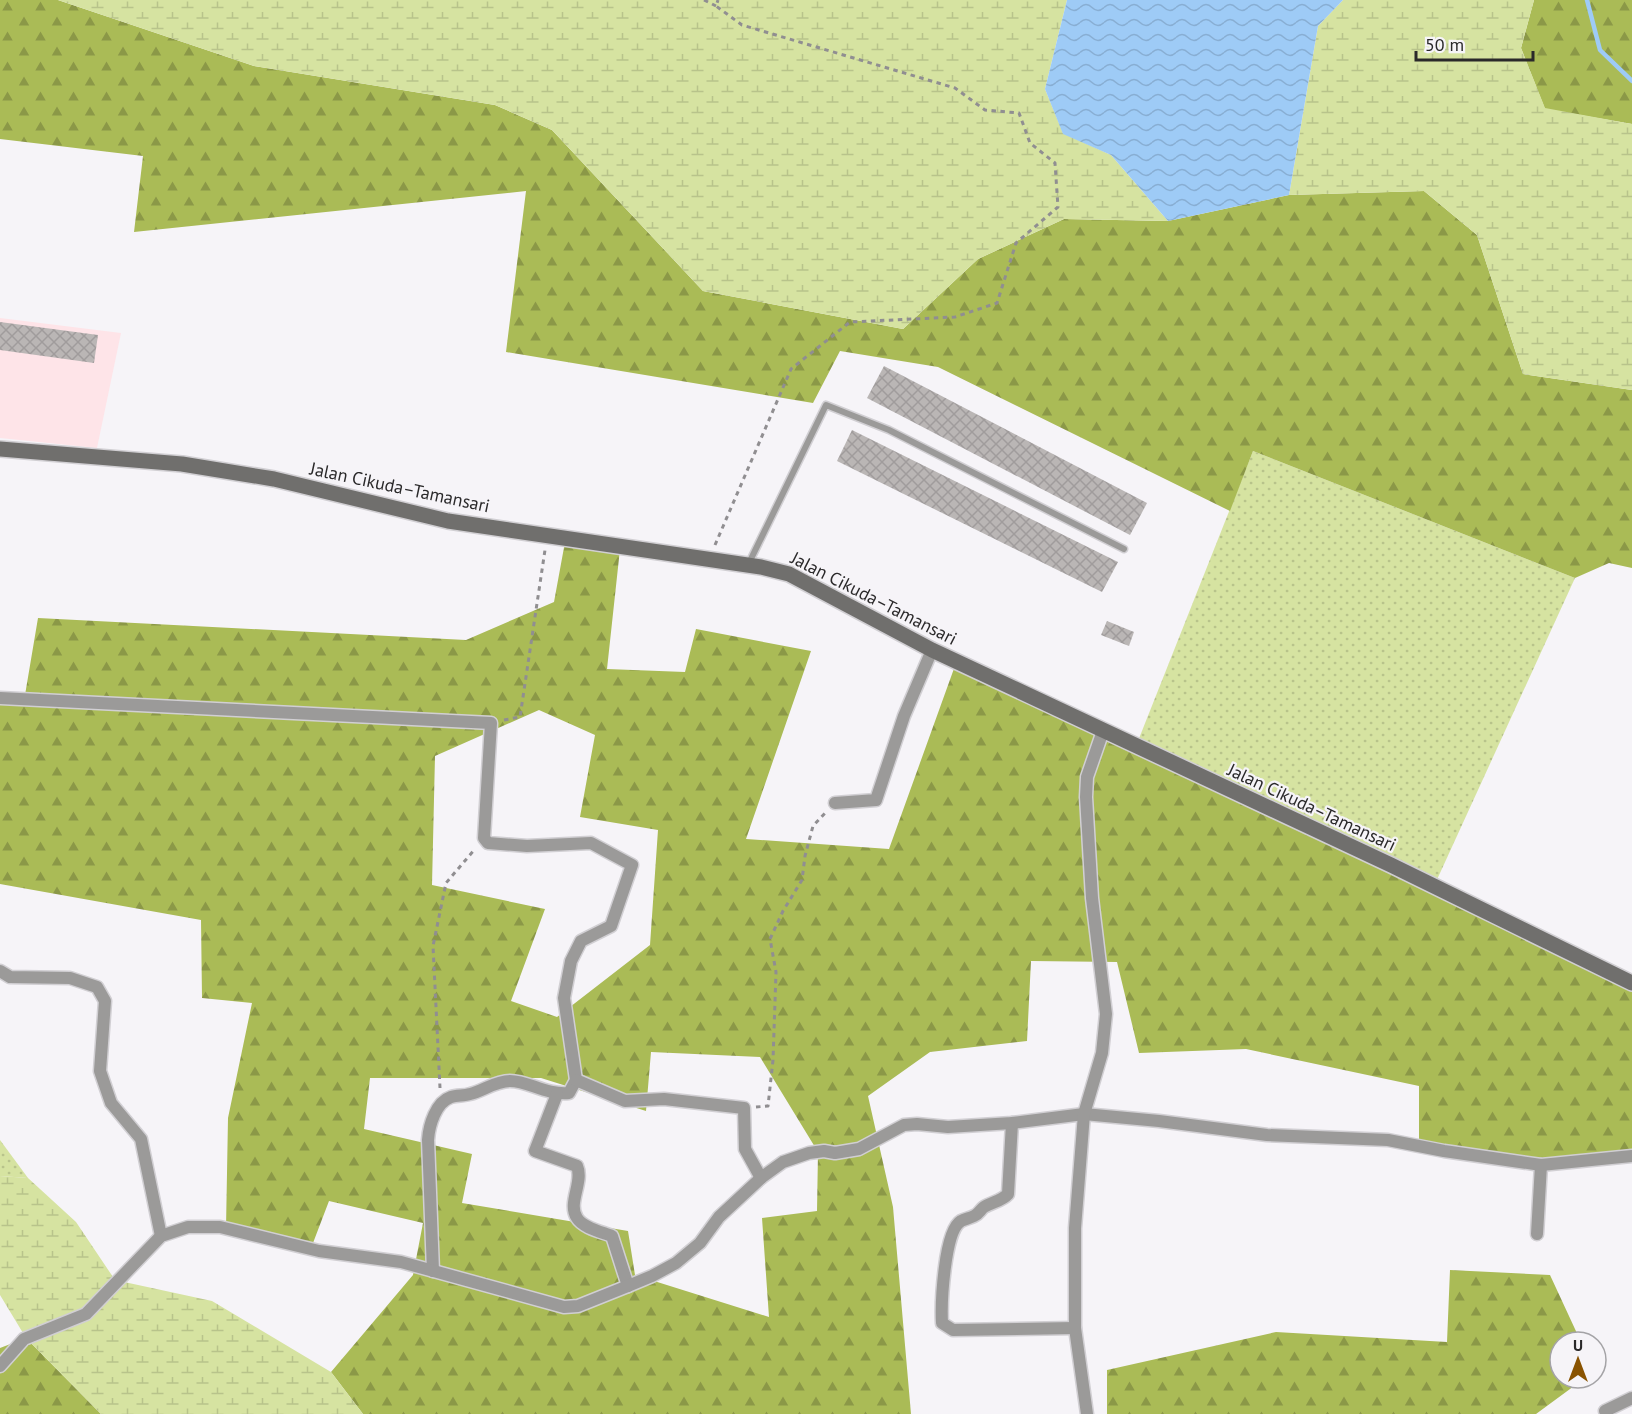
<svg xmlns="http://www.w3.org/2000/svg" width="1632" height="1414" font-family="'PT Sans',sans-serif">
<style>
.education{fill:#fee4e8}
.grass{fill:url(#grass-dots)}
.forest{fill:url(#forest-firs);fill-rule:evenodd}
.wetland{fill:url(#wetland-marsh)}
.water{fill:url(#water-waves)}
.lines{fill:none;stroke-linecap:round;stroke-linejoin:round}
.stream{stroke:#9ecbf6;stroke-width:4.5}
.building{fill:url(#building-cross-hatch)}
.lane-casing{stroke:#d1cfd3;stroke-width:9}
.street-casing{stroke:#d1cfd3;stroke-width:15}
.secondary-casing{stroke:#d1cfd3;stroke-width:18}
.path{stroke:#908e91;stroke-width:3;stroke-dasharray:4.5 4.5;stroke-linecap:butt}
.lane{stroke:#9b9a99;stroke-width:6}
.street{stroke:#9b9a99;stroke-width:12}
.secondary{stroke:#706f6d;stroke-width:15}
.labels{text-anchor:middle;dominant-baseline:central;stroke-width:4.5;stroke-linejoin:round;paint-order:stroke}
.street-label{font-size:18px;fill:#2a292a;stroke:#f6f4f8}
</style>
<defs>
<pattern id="grass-dots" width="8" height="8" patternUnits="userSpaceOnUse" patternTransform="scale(1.5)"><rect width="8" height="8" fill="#d6e3a1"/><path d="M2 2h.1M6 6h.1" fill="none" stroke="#b8c38b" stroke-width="1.8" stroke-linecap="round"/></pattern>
<pattern id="forest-firs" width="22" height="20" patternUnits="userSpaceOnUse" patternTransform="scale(1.5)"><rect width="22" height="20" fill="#aabb56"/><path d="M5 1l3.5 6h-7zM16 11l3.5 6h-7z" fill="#8b9847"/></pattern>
<pattern id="wetland-marsh" width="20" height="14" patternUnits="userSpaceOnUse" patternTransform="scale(1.5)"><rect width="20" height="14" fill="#d6e3a1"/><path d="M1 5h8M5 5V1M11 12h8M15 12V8" fill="none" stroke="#b8c38b"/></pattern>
<pattern id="water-waves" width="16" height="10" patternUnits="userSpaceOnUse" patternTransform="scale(1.5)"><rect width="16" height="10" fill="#9ecbf6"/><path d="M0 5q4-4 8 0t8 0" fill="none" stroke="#88aed3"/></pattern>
<pattern id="building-cross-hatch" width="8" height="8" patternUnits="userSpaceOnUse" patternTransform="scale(1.5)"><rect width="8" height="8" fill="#bab6b5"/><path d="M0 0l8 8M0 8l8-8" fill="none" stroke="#a09c9c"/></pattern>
</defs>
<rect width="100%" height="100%" fill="#f6f4f8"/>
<polygon class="education" points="0,318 121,333 97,448 0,438"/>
<g class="grass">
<polygon points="1253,451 1575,578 1435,884 1138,741"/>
<polygon points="0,1140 28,1178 0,1176"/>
</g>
<g class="forest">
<polygon points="0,0 58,0 254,66 495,105 552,130 703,291 903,329 978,259 1064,219 1168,221 1289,195 1424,191 1477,235 1523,374 1632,390 1632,568 1609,563 1575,578 1253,451 1230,511 938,367 840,351 813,403 506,352 526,191 134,232 143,156 0,139"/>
<polygon points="1534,0 1632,0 1632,124 1545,109 1521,48"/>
<path d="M565 542 620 549 607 669 685 672 696 629 811 651 746 839 889 849 956 663 1632 981V1157L1503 1162 1419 1143V1086L1246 1049 1139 1053 1117 962 1031 961 1027 1041 930 1052 868 1096 893 1207 911 1414H363L331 1372 413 1275 423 1223 329 1201 313 1243 226 1228 228 1118 252 1003 202 998 201 920 0 884V694L25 695 38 618 466 640 554 602ZM539 710 595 735 580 817 658 830 650 945 557 1017 511 1001 545 909 432 885 435 756ZM651 1052 760 1057 818 1152 817 1211 762 1218 769 1317 635 1275 628 1231 462 1203 472 1154 364 1129 370 1078H541L646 1111Z"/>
<polygon points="1450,1270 1550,1275 1581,1342 1560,1342 1560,1378 1585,1378 1536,1414 1107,1414 1107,1370 1276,1332 1447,1342"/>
<polygon points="26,1338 101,1414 0,1414 0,1348"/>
</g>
<g class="wetland">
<polygon points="58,0 1067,0 1045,89 1063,133 1111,155 1168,221 1064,219 978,259 903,329 703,291 552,130 495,105 254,66"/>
<polygon points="1343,0 1534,0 1521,48 1545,108 1632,124 1632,390 1523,374 1477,235 1424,191 1289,195 1318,26"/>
<polygon points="0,1176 28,1178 76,1222 115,1280 212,1301 331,1372 363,1414 101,1414 26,1338 0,1295"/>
</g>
<polygon class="water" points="1067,0 1343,0 1318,26 1289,195 1168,221 1111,155 1063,134 1045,89"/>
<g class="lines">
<polyline class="stream" points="1587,0 1600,50 1632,81"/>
</g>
<g class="building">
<polygon points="0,322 98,335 94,363 0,350"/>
<polygon points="884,366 1147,503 1130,535 867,398"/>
<polygon points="852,430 1118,562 1102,592 837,461"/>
<polygon points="1107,621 1134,632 1129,646 1101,635"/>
</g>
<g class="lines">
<g class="lane-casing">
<polyline id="lane" points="748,565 826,405 889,430 1124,549"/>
</g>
<g class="street-casing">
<g id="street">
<path d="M0 698 491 723 484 838 488 843 527 846 591 843 632 865 611 926 581 941 571 961 564 998 576 1080 569 1093C545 1095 529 1081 510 1081 495 1081 483 1091 470 1094 464 1096 457 1095 451 1097 436 1102 429 1125 428 1140L433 1271"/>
<polyline points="835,803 876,800 904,716 932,650"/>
<polyline points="0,971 10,977 70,978 97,987 105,1001 100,1071 111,1103 141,1139 161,1236"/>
<polyline points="576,1080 625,1101 664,1099 744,1108 745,1149 761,1178"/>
<path d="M557 1094 535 1151 577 1166C584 1182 567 1203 577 1218 583 1228 602 1232 612 1236L628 1286"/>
<path d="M1012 1123 1008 1194C1002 1201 992 1202 984 1207 980 1210 979 1214 974 1216 970 1218 965 1219 961 1221 944 1231 941 1304 942 1323L953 1330 1075 1328"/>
<polyline points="1537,1234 1541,1165"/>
<polyline points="0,1366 24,1339 86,1314 161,1236 188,1227 220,1227 319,1251 401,1262 564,1307 578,1306 628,1286 652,1276 676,1263 700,1243 719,1217 761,1178 783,1162 809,1153 824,1151 835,1153 859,1149 904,1125 917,1124 948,1127 1012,1123 1084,1114 1159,1121 1267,1135 1388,1140 1444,1151 1541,1165 1632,1156"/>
<polyline points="1605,1411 1632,1398"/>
<polyline points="1087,1414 1075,1328 1075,1228 1084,1114 1102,1053 1106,1014 1092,898 1086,797 1087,777 1103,731"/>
</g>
</g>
<g class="secondary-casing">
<polyline id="secondary" points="0,449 182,464 274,479 448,521 761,567 789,574 932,650 1391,865 1632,983"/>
</g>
<g class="path">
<polyline points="704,0 716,6"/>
<polyline points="715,545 791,369 850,322 955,317 997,303 1016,243 1058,207 1055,163 1030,143 1019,113 985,110 955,88 742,25 716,6 718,0"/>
<polyline points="504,720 520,717 545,550"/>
<polyline points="440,1088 433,946 446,883 475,849"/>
<polyline points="756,1107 768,1106 773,1060 776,972 770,939 783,911 802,880 805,856 813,826 827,811"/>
</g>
<use href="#lane" class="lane"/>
<use href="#street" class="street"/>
<use href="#secondary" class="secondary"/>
</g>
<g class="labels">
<g class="street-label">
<text transform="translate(400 487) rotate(12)">Jalan Cikuda–Tamansari</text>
<text transform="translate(874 598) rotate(27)">Jalan Cikuda–Tamansari</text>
<text transform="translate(1312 807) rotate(25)">Jalan Cikuda–Tamansari</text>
</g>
</g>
<g transform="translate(1578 1360)"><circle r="28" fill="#f6f4f8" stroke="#a4a3a6" stroke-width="1.5"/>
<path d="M0-4.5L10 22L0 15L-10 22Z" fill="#895301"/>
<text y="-9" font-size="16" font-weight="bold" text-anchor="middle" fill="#2a292a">U</text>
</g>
<path d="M1416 51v9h117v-9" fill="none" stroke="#2a292a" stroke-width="3"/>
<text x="1425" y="51" font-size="18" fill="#2a292a" stroke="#f6f4f8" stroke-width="4.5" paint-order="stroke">50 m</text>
</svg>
